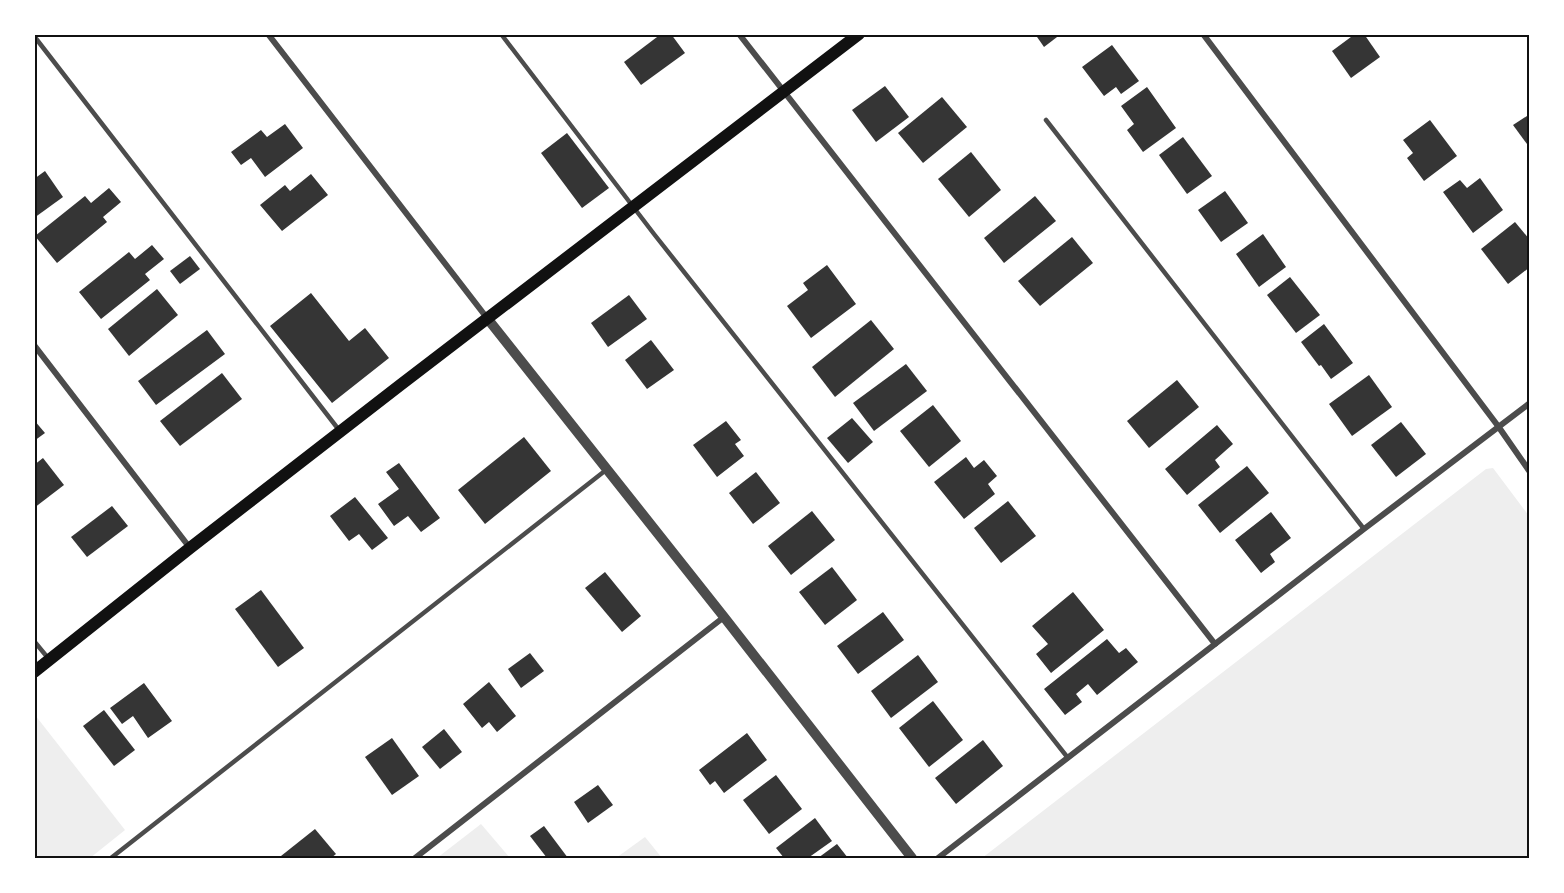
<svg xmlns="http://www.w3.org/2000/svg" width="1564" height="893" font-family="Manrope,sans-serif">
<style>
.green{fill:#eee}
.building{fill:#353535}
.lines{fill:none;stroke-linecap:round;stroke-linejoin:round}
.service{stroke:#4c4c4c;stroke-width:4.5}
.minor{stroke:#4c4c4c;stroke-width:6}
.tertiary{stroke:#4c4c4c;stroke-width:10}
.secondary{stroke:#111;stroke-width:12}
.neatline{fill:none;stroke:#111;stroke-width:2}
</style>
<rect width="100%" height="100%" fill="#fff"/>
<g class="green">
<polygon points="1493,468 1529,516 1529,858 982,858 1486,469"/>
<polygon points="35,715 125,830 90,858 35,858"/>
<polygon points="481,824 510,858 437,858"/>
<polygon points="645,837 662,858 616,858"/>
</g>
<g class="building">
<polygon points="661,34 671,34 685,53 641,85 624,62"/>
<polygon points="1035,34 1061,34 1044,47"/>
<polygon points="1355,34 1364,34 1380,57 1351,78 1332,51"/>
<polygon points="1112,45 1139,81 1121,94 1116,87 1104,96 1082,67"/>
<polygon points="885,86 909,117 876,142 852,110"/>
<polygon points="1147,87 1176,128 1143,152 1127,130 1134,124 1121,106"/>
<polygon points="942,97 967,127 923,163 898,133"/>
<polygon points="1530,114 1530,142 1527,144 1513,125"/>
<polygon points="1430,120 1457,156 1424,181 1407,158 1413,153 1403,140"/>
<polygon points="285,124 303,148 265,177 251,158 241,165 231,152 261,130 267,137"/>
<polygon points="567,133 609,188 582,208 541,153"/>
<polygon points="1183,137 1212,176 1187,194 1159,155"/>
<polygon points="971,152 1001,190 969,217 938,179"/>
<polygon points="45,171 63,197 34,218 34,179"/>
<polygon points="311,174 328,195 282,231 260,205 285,185 290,191"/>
<polygon points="1480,178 1503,210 1473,233 1443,192 1460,180 1467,188"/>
<polygon points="109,188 121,202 103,217 107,222 57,263 35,236 85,196 91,203"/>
<polygon points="1225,191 1248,223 1221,242 1198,210"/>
<polygon points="1035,196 1056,221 1004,263 984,238"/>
<polygon points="1515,222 1530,240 1530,267 1508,284 1481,249"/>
<polygon points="1263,234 1286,267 1259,287 1236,254"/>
<polygon points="1072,237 1093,263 1040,306 1018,281"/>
<polygon points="152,245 164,259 145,274 150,280 101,319 79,292 129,252 135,259"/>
<polygon points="190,256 200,269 180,284 170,271"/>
<polygon points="827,265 856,304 811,338 787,306 808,290 803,283"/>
<polygon points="1290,277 1320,315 1296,333 1267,295"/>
<polygon points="157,289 178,315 129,356 108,329"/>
<polygon points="311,293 349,341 365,328 389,358 332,403 270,326"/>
<polygon points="629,295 647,319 608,347 591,323"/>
<polygon points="871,320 894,349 835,397 812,367"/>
<polygon points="1324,324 1353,363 1331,379 1321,365 1319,366 1301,342"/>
<polygon points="207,330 225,354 156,405 138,381"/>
<polygon points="651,340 674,370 647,389 625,360"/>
<polygon points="906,364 927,391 874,431 853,403"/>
<polygon points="222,373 242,399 180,446 160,421"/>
<polygon points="1369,375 1392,407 1352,436 1329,404"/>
<polygon points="1177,380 1199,407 1149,448 1127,421"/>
<polygon points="933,405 961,441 929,467 900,431"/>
<polygon points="852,418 873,442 848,463 827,438"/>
<polygon points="34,420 45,433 34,441"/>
<polygon points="726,421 741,440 735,444 744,456 717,477 693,445"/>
<polygon points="1401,422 1426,454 1396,477 1371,445"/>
<polygon points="1217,425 1233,444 1215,460 1220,467 1187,495 1165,469"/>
<polygon points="524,437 551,471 485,524 458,490"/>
<polygon points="966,457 974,468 984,460 997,476 988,484 995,494 964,519 934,482"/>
<polygon points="43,458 64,485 34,508 34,465"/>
<polygon points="399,463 440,518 421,532 408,516 394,526 378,504 399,489 386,472"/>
<polygon points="1247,466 1269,493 1220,533 1198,505"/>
<polygon points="756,472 780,503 753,524 729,493"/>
<polygon points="355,497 388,538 372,550 359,534 349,541 330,516"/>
<polygon points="1008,501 1036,536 1001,563 974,528"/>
<polygon points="112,506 128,526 87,557 71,537"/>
<polygon points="812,511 835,540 791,575 768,546"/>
<polygon points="1271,512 1291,538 1270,554 1275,562 1261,573 1235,540"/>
<polygon points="832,567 857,600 825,625 799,592"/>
<polygon points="605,572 641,616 622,632 585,588"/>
<polygon points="261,590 304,648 278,667 235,609"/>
<polygon points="1073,592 1104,630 1051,673 1036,654 1048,644 1032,626"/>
<polygon points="883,612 904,640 858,674 837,646"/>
<polygon points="1107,639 1119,653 1126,648 1138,662 1097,695 1088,684 1076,694 1082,702 1065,715 1044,689"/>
<polygon points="530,653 544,671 521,688 508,669"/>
<polygon points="918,655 938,682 891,718 871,691"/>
<polygon points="489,682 516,716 497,732 489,722 482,728 463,704"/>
<polygon points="144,683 172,721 148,738 133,716 122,724 110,708"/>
<polygon points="933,701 963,740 929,767 899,728"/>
<polygon points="104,710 135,750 114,766 83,726"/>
<polygon points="444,729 462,752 440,769 422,747"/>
<polygon points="747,733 767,760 724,793 715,781 710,785 699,770"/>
<polygon points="392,738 419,776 392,795 365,757"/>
<polygon points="983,740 1003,766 956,804 935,778"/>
<polygon points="776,775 802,809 769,834 743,800"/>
<polygon points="598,785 613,805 588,823 574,802"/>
<polygon points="815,818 832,841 808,858 784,858 776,848"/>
<polygon points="544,826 568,858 547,858 530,836"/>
<polygon points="315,829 336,854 331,858 283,858 281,856"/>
<polygon points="837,844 848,858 818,858"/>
</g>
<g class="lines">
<g class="service">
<polyline points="501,34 654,234 1068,758"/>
<polyline points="34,36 339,430"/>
<polyline points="1046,120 1364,529"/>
<polyline points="34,641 48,658"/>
<polyline points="111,858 606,470"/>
</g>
<g class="minor">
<polyline points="268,34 487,318"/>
<polyline points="739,34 1215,644"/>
<polyline points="1203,34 1498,426 1530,472"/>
<polyline points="34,345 190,548"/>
<polyline points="415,858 724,617"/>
<polyline points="938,858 1364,529 1530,403"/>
</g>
<polyline class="tertiary" points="487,318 724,617 912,858"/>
<polyline class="secondary" points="34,672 190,548 399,386 859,34"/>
</g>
<rect width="1564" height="893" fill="none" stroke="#ffffff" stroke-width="72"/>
<rect x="36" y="36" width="1492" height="821" class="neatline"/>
</svg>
